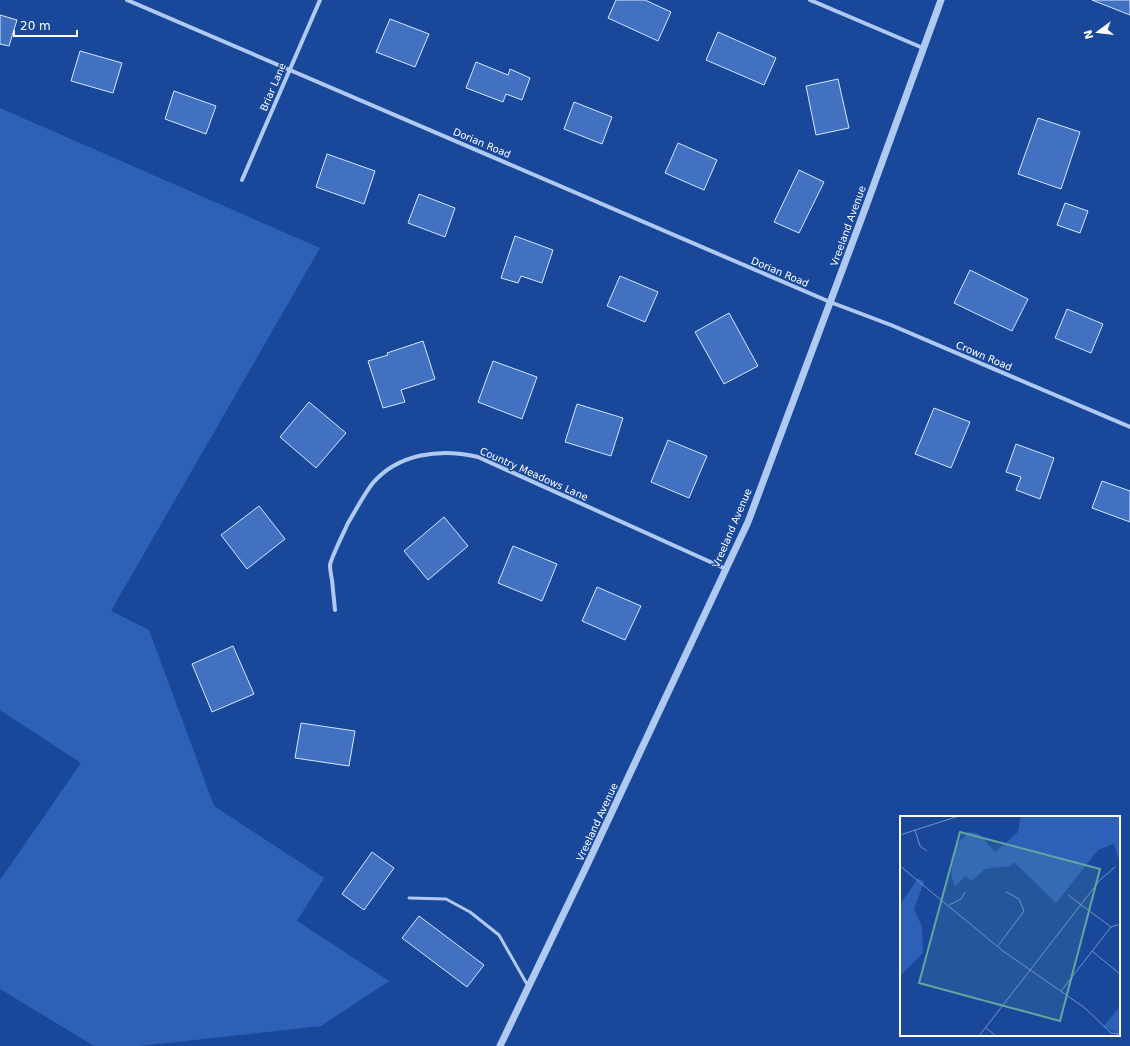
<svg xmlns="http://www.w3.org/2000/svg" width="1130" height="1046" font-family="'DejaVu Sans',sans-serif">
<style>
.green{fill:#2d61b8}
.building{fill:#4271c1;stroke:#d7e5fc}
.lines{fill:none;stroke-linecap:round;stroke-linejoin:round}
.service{stroke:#b0c9f1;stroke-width:3}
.minor{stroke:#b0c9f1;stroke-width:4}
.tertiary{stroke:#b0c9f1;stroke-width:7}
.labels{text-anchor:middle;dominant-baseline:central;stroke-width:3;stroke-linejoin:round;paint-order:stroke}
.street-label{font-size:10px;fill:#fff;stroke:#19489b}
.inset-road{fill:none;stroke:#7591c3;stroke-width:1}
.view{fill:#63a6a1;fill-opacity:0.15;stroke:#63a6a1;stroke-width:2}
.inset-edge{fill:none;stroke:#fff;stroke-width:2}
</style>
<rect width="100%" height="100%" fill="#19489b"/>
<polygon class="green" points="0,108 320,248 111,611 149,630 214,806 324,878 297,921 389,981 321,1026 140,1046 94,1046 0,989 0,880 81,763 0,710"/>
<g class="building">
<polygon points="616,0 645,0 671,12 658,41 608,18"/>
<polygon points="1092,0 1130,0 1130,15"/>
<polygon points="0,15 17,20 9,46 0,44"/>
<polygon points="390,19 429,34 415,67 376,52"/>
<polygon points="718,32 776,58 764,85 706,60"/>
<polygon points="80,51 122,63 113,93 71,81"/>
<polygon points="476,62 508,75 510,69 530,78 522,100 506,94 503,102 466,88"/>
<polygon points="838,79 849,128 816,135 806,86"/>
<polygon points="174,91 216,106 206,134 165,119"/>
<polygon points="574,102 612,117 602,144 564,129"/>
<polygon points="1038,118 1080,132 1061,189 1018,174"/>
<polygon points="678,143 717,160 704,190 665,173"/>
<polygon points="327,154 375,171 364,204 316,187"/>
<polygon points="799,170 824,182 799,233 774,222"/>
<polygon points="419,194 455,208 445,237 408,223"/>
<polygon points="1065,203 1088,211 1080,233 1057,225"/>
<polygon points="515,236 553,250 542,283 521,276 518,283 501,278"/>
<polygon points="970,270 1028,299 1012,331 954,303"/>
<polygon points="620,276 658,292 645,322 607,306"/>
<polygon points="1067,309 1103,324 1091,353 1055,338"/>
<polygon points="729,313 758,366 724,384 695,332"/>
<polygon points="423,341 435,379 401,390 405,402 383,408 368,361 388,355 387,353"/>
<polygon points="493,361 537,377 522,419 478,402"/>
<polygon points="309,402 346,433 316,468 280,437"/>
<polygon points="577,404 623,418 611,456 565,442"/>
<polygon points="934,408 970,422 951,468 915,454"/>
<polygon points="668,440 707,456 689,498 651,482"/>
<polygon points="1016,444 1054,458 1040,499 1016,490 1021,477 1006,472"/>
<polygon points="1102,481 1130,491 1130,522 1092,508"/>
<polygon points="259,506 285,539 247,569 221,535"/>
<polygon points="444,517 468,546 428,580 404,551"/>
<polygon points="513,546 557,564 542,601 498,583"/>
<polygon points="597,587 641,606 625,640 582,621"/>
<polygon points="233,646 254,694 212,712 192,664"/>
<polygon points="301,723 355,731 349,766 295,758"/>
<polygon points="372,852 394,868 364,910 342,894"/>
<polygon points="419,916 484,965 467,987 402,938"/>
</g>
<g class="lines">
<polyline class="service" points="409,898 446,899 470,912 499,935 528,986"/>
<g class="minor">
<polyline points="127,0 830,302 891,325 1130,427"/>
<polyline points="810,0 923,48"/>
<polyline points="242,180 320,0"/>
<path d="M335 610C334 600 333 590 332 580 331 575 330 570 330 565 331 558 345 530 348 523 356 510 363 496 372 484 398 453 441 448 478 457L726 569"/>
</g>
<polyline class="tertiary" points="500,1046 587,865 748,522 865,209 941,0"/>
</g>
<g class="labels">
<g class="street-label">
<text transform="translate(273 87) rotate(-67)">Briar Lane</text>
<text transform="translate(482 143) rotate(23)">Dorian Road</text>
<text transform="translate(848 226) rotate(-70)">Vreeland Avenue</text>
<text transform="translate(780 272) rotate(23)">Dorian Road</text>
<text transform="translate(984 356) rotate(23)">Crown Road</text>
<text transform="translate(534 474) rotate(24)">Country Meadows Lane</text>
<text transform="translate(732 528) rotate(-67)">Vreeland Avenue</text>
<text transform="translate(597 822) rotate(-65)">Vreeland Avenue</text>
</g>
</g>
<g transform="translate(900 816)">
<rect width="220" height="220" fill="#19489b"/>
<path d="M121 0H220V47L214 28 198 34 156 87 114 46 110 50 85 53 71 65 66 60 55 70 51 59 56 29 69 16 79 18 95 36 118 16ZM18 62 24 66 14 93 22 111 23 137 0 160V89ZM220 190V218L203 211Z" fill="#2d61b8"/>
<path class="inset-road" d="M15 14 20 30 27 35M0 19 59 0M0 50 103 135 185 192 211 217 220 218M168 79 211 111M49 89 61 83 65 76M98 130 124 95 119 83 106 76M192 135 220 158M161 175 211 111 220 108M85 211 96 220M79 220 200 64 215 51"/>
<path class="view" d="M60 16 200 53 160 205 19 167Z"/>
<rect width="220" height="220" class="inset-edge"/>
</g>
<g transform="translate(1098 32) rotate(255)" stroke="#19489b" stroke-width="3" paint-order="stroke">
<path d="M0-3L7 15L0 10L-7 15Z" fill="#ffffff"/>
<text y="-6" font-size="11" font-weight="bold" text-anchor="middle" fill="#ffffff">N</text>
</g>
<path d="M14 30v6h63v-6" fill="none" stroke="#ffffff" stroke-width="2"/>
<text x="20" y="30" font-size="12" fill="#ffffff" stroke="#19489b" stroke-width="3" paint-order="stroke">20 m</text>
</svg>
